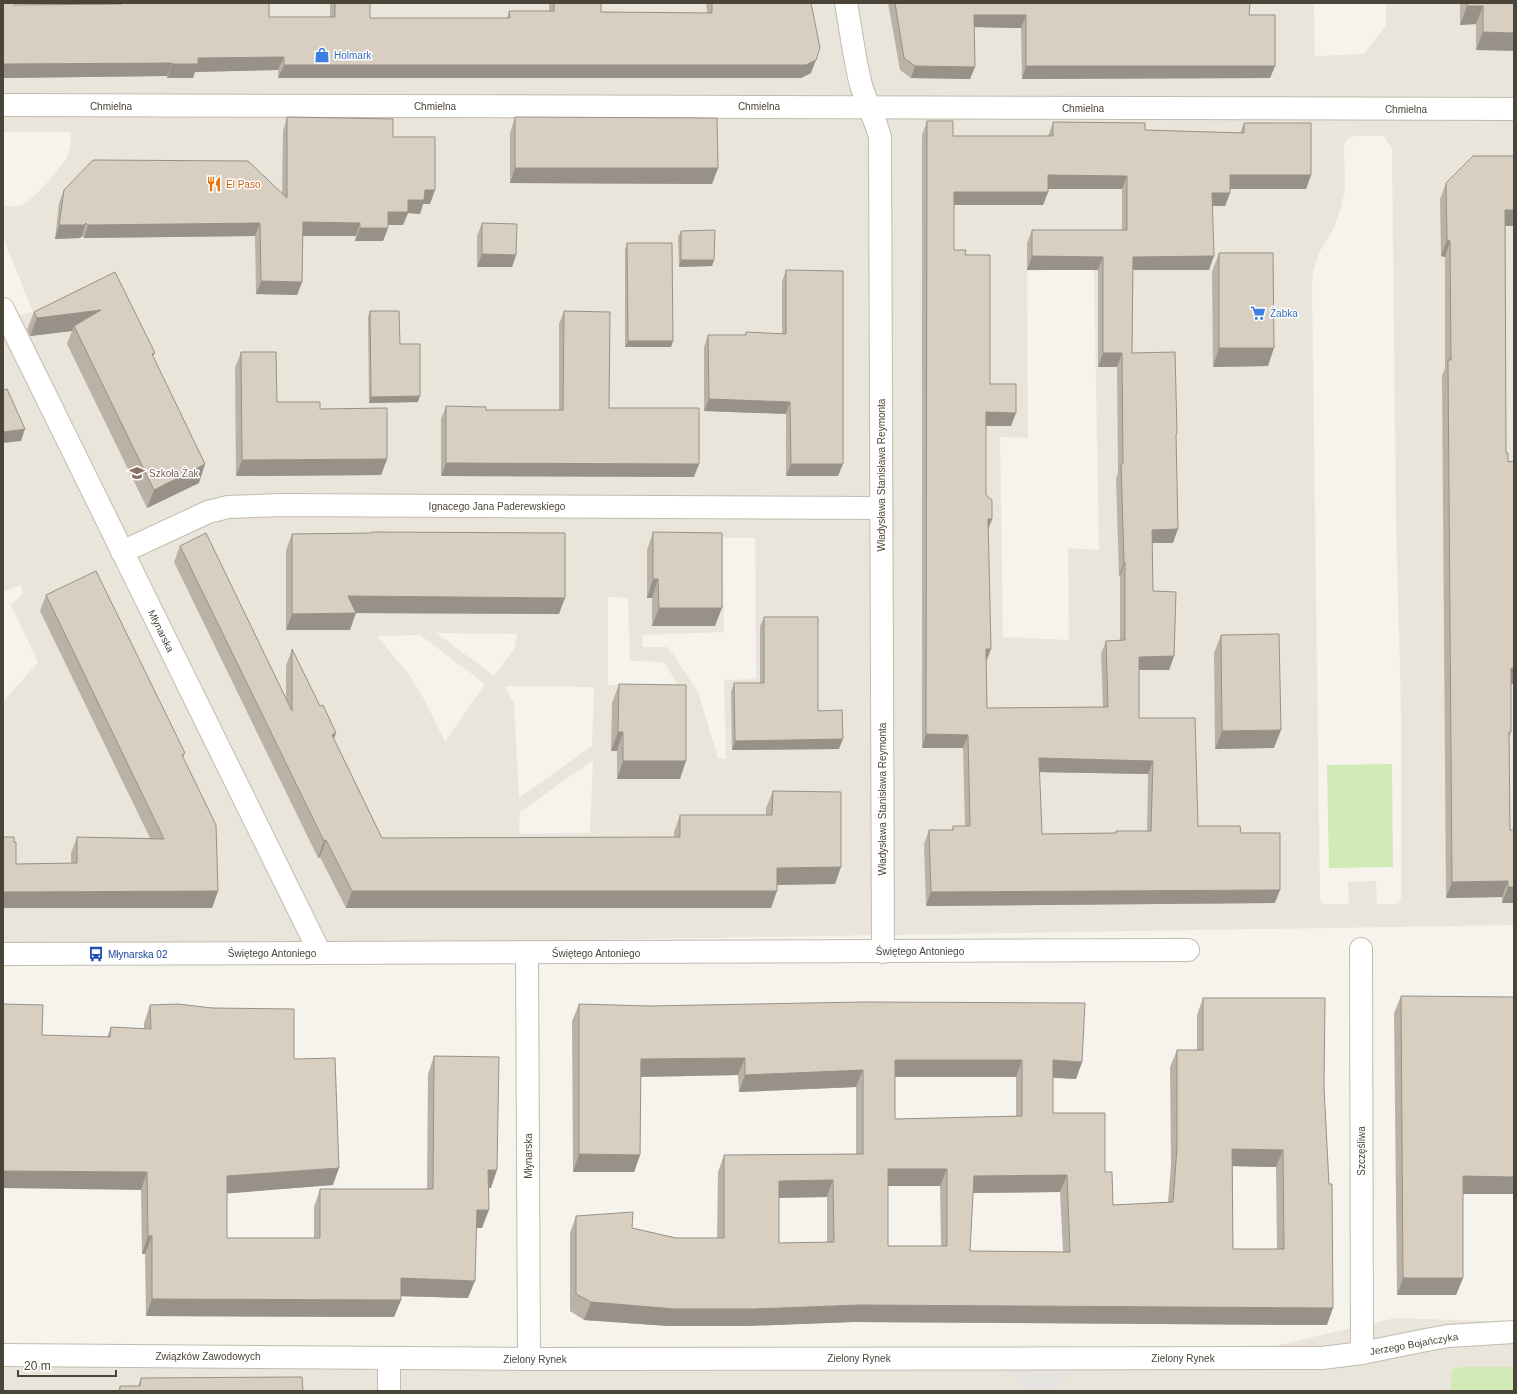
<svg xmlns="http://www.w3.org/2000/svg" width="1517" height="1394" font-family="Helvetica,sans-serif">
<style>
.residential{fill:#eae5da;fill-rule:evenodd}
.green{fill:#d2eab5}
.parking{fill:#e5e3e0}
.lines{fill:none;stroke-linecap:round;stroke-linejoin:round}
.minor-casing{stroke:#c2bbae;stroke-width:24}
.minor{stroke:#fff;stroke-width:22}
.wall{fill:#bab2a6;fill-rule:evenodd}
.shaded-wall{fill:#979187}
.building{fill:#d8cfc1;stroke:#979187;fill-rule:evenodd}
.labels{text-anchor:middle;dominant-baseline:central;stroke-width:3;stroke-linejoin:round;paint-order:stroke}
.shop-label{font-size:10px;fill:#366cbe;stroke:#fff;text-anchor:start}
.street-label{font-size:10px;fill:#4b4439;stroke:#fff}
.food-label{font-size:10px;fill:#c56008;stroke:#fff;text-anchor:start}
.education-label{font-size:10px;fill:#785e54;stroke:#fff;text-anchor:start}
.transit-label{font-size:10px;fill:#164399;stroke:#fff;text-anchor:start}
</style>
<rect width="100%" height="100%" fill="#f6f3ec"/>
<g class="residential">
<path d="M3 3H1314L1315 56 1364 54 1386 26V3H1514V925L3 949V702L38 662 11 605 23 593 21 585 3 592V318L33 312 3 237V205L14 207 23 205 40 191 67 158 71 143V132H3ZM1353 136H1384L1392 149 1396 526 1401 708V898L1399 903 1395 904H1377L1376 881 1348 882 1349 904H1327L1322 903 1320 898 1312 285 1313 271 1320 251 1334 228 1341 207 1345 189 1344 144 1348 138ZM1050 270H1094L1099 550 1068 548 1069 640 1003 637 1000 437 1028 438 1027 271ZM723 538H755L756 679 724 680 726 759 718 758 698 692 673 654 667 647H643L642 635 724 632ZM608 597 628 598 630 661 664 662 678 685H608ZM436 633 517 634V635L514 650 494 676ZM420 635 485 684 445 742 424 699 410 676 377 636ZM505 686 594 687 592 746 519 798 514 704ZM593 760 590 833 519 834 520 812Z"/>
<polygon points="1395,1318 1514,1322 1514,1391 3,1391 3,1355 1219,1359"/>
</g>
<g class="green">
<polygon points="1392,764 1393,867 1329,868 1327,765"/>
<polygon points="1463,1367 1514,1367 1514,1391 1451,1391 1451,1371 1456,1368"/>
</g>
<polygon class="parking" points="1004,1358 1088,1358 1063,1381 1056,1391 1025,1391"/>
<g class="lines">
<g class="minor-casing">
<g id="minor">
<path d="M846 3C851 30 854 58 861 85 866 102 875 118 880 137L883 952"/>
<polyline points="3,105 1514,109"/>
<polyline points="3,309 320,953"/>
<polyline points="122,552 208,512 228,507 281,505 881,508"/>
<polyline points="1361,949 1362,1353"/>
<polyline points="527,953 529,1359"/>
<polyline points="3,954 1188,950"/>
<polyline points="3,1355 529,1359 1322,1358 1362,1353 1421,1341 1448,1336 1514,1332"/>
<polyline points="389,1391 389,1358"/>
</g>
</g>
<use href="#minor" class="minor"/>
</g>
<g class="wall">
<polygon points="3,3 14,5 117,4 117,3 269,3 269,17 330,17 330,3 370,3 370,18 507,18 509,11 549,11 549,3 601,3 601,12 707,13 706,3 811,3 811,73 801,78 278,78 278,70 195,72 193,78 167,78 167,76 3,78"/>
<polygon points="888,3 1250,3 1249,15 1275,66 1270,78 1022,79 1021,28 974,27 970,79 911,78 900,70"/>
<polygon points="1460,3 1514,3 1476,50 1476,24 1460,25"/>
<polygon points="287,117 393,137 430,204 423,204 420,214 408,213 403,225 388,225 388,228 383,241 355,241 356,236 303,236 302,282 297,295 256,294 255,236 84,238 82,236 80,238 55,239 59,203 64,190 282,194 283,131"/>
<polygon points="515,117 718,168 712,184 510,183 510,133"/>
<path d="M927 121 953 136H1048L1053 122 1145 130 1240 133 1244 123 1311 175 1306 189H1230V193L1225 206H1212L1209 270H1133L1132 353 1177 433 1176 437 1173 543H1152L1153 591 1174 656 1169 670H1139V718L1198 826 1241 833 1275 903 926 906 924 844 929 830H952L953 826H965L963 748H922V135ZM1048 189H1122V230H1032L1027 243V270H1098V367H1117L1118 473 1116 478 1119 576H1120V640L1106 641 1101 654 1103 707 987 708 986 662 988 530 992 519 986 495V426H1011L990 384 965 255 954 250V205H1043L1048 192ZM1039 772 1148 774 1147 831H1116L1115 833 1042 834Z"/>
<polygon points="1514,156 1514,226 1505,226 1506,453 1511,684 1511,732 1509,739 1510,830 1514,830 1514,903 1502,903 1502,897 1446,898 1442,376 1445,368 1445,257 1441,256 1440,199 1446,183"/>
<polygon points="482,223 516,255 512,267 477,267 477,236"/>
<polygon points="681,231 714,260 712,266 679,267 678,237"/>
<polygon points="627,243 673,341 671,347 625,347 625,249"/>
<polygon points="1219,253 1268,366 1213,367 1212,272"/>
<polygon points="786,270 838,476 786,476 786,414 704,411 704,347 708,335 745,335 746,332 782,334 782,282"/>
<polygon points="370,311 400,344 418,402 369,403 368,317"/>
<polygon points="564,311 609,408 694,477 441,476 441,419 446,406 486,410 559,410 559,324"/>
<polygon points="34,312 155,353 153,357 199,483 147,508 67,344 72,331 30,336 27,330"/>
<polygon points="241,352 277,402 320,409 387,459 381,475 236,476 235,368"/>
<polygon points="372,532 559,614 355,613 350,630 286,630 286,550 292,534 372,533"/>
<polygon points="653,532 715,626 652,626 652,598 647,598 647,550"/>
<polygon points="180,546 286,698 286,666 292,649 334,739 382,838 674,837 674,832 680,815 766,815 766,808 773,791 835,884 777,885 771,908 346,908 320,857 318,858 174,562"/>
<polygon points="46,595 185,753 183,758 218,891 212,908 16,864 71,863 71,853 77,837 150,838 40,611"/>
<polygon points="764,617 818,711 839,749 732,750 731,692 734,683 760,683 760,626"/>
<polygon points="1221,635 1274,748 1215,749 1214,653"/>
<polygon points="619,684 680,779 617,779 617,751 611,751 612,703"/>
<polygon points="1401,996 1514,1194 1463,1194 1463,1278 1456,1295 1397,1295 1394,1013"/>
<path d="M1203 998 1324 1088 1327 1325 853 1322 747 1326H669L584 1320 570 1311V1233L576 1216 632 1228 676 1238H717L718 1172 724 1155 856 1154V1087L739 1092 738 1075 641 1077 640 1155 634 1172H573L572 1021 579 1004 1082 1062 1076 1079 1053 1078V1113L1105 1172 1113 1205 1168 1202 1171 1165 1170 1067 1177 1050H1197V1015ZM895 1077H1016V1116L895 1119ZM1233 1166 1276 1167 1277 1249H1233ZM888 1186H940L941 1246H888ZM1060 1192 1063 1252 970 1251 973 1193ZM827 1197V1242L779 1243V1198Z"/>
<polygon points="150,1005 294,1059 333,1185 227,1193 227,1238 314,1238 314,1207 320,1189 427,1189 428,1074 434,1056 491,1188 488,1188 482,1228 476,1228 468,1298 401,1296 401,1300 394,1317 146,1316 145,1254 142,1254 141,1190 107,1037 111,1027 144,1029 144,1023"/>
<polygon points="141,1378 303,1391 118,1391 120,1386 138,1386"/>
</g>
<g class="shaded-wall">
<polygon points="1467,6 1483,6 1476,24 1460,25"/>
<polygon points="974,15 1026,15 1021,28 970,27"/>
<polygon points="1483,32 1514,33 1514,51 1476,50"/>
<polygon points="284,57 278,70 195,72 193,78 167,78 172,64 198,58"/>
<polygon points="816,60 811,73 801,78 278,78 284,65"/>
<polygon points="172,63 167,76 3,78 3,64"/>
<polygon points="915,66 975,67 970,79 911,78"/>
<polygon points="1026,66 1275,66 1270,78 1022,79"/>
<polygon points="515,168 718,168 712,184 510,183"/>
<polygon points="1048,175 1127,176 1122,189 1043,189"/>
<polygon points="1230,175 1311,175 1306,189 1225,189"/>
<polygon points="425,190 435,190 430,204 423,204 420,214 408,213 403,225 383,225 388,212"/>
<polygon points="954,192 1048,192 1043,205 949,205"/>
<polygon points="1212,193 1230,193 1225,206 1207,206"/>
<polygon points="1505,210 1514,210 1514,226 1499,226"/>
<polygon points="303,222 360,223 356,236 298,236"/>
<polygon points="86,223 82,236 80,238 55,239 59,225"/>
<polygon points="260,223 255,236 84,238 88,225"/>
<polygon points="360,228 388,228 383,241 355,241"/>
<polygon points="1447,240 1450,241 1445,257 1441,256"/>
<polygon points="482,254 516,255 512,267 477,267"/>
<polygon points="1032,256 1103,257 1098,270 1027,270"/>
<polygon points="1214,256 1209,270 1128,270 1133,257"/>
<polygon points="681,260 714,260 712,266 679,267"/>
<polygon points="261,281 302,282 297,295 256,294"/>
<polygon points="101,310 74,326 72,331 30,336 37,318"/>
<polygon points="628,341 673,341 671,347 625,347"/>
<polygon points="1219,348 1274,348 1268,366 1213,367"/>
<polygon points="1103,353 1122,353 1117,367 1098,367"/>
<polygon points="420,396 418,402 369,403 371,397"/>
<polygon points="709,399 790,402 786,414 704,411"/>
<polygon points="986,412 1016,413 1011,426 981,426"/>
<polygon points="25,429 21,441 3,443 3,432"/>
<polygon points="387,459 381,475 236,476 242,460"/>
<polygon points="446,463 699,464 694,477 441,476"/>
<polygon points="205,464 199,483 147,508 154,490"/>
<polygon points="791,464 843,464 838,476 786,476"/>
<polygon points="988,519 992,519 987,532"/>
<polygon points="1178,529 1173,543 1147,543 1152,530"/>
<polygon points="1124,562 1125,562 1120,576 1119,576"/>
<polygon points="653,579 658,579 652,598 647,598"/>
<polygon points="348,596 565,598 559,614 342,613"/>
<polygon points="659,608 722,608 715,626 652,626"/>
<polygon points="356,613 350,630 286,630 292,614"/>
<polygon points="986,649 991,649 986,662"/>
<polygon points="1174,656 1169,670 1134,670 1139,657"/>
<polygon points="1511,668 1514,668 1514,684 1505,684"/>
<polygon points="1281,730 1274,748 1215,749 1222,731"/>
<polygon points="618,732 623,732 617,751 611,751"/>
<polygon points="336,733 330,750 332,735"/>
<polygon points="926,734 968,735 963,748 922,748"/>
<polygon points="843,739 839,749 732,750 735,741"/>
<polygon points="1039,758 1153,761 1148,774 1034,772"/>
<polygon points="623,761 686,761 680,779 617,779"/>
<polygon points="326,840 320,857 318,858 324,841"/>
<polygon points="841,867 835,884 771,885 777,868"/>
<polygon points="1508,881 1502,897 1446,898 1452,882"/>
<polygon points="1508,887 1514,887 1514,903 1502,903"/>
<polygon points="1280,890 1275,903 926,906 931,892"/>
<polygon points="218,891 212,908 3,908 3,892"/>
<polygon points="352,891 777,891 771,908 346,908"/>
<polygon points="745,1058 738,1075 634,1077 641,1059"/>
<polygon points="895,1060 1022,1060 1016,1077 889,1077"/>
<polygon points="1053,1060 1082,1062 1076,1079 1047,1077"/>
<polygon points="863,1070 856,1087 739,1092 745,1075"/>
<polygon points="1232,1149 1283,1150 1276,1167 1226,1166"/>
<polygon points="579,1154 640,1155 634,1172 573,1172"/>
<polygon points="339,1168 333,1185 221,1194 227,1176"/>
<polygon points="888,1169 947,1169 940,1186 881,1186"/>
<polygon points="488,1170 497,1170 491,1188 481,1188"/>
<polygon points="3,1171 147,1172 141,1190 3,1188"/>
<polygon points="1067,1175 1060,1192 967,1193 974,1176"/>
<polygon points="1463,1176 1514,1177 1514,1194 1456,1194"/>
<polygon points="833,1180 827,1197 772,1198 779,1181"/>
<polygon points="477,1210 489,1210 482,1228 470,1228"/>
<polygon points="148,1236 152,1236 145,1254 142,1254"/>
<polygon points="401,1278 475,1281 468,1298 394,1296"/>
<polygon points="1403,1278 1463,1278 1456,1295 1397,1295"/>
<polygon points="152,1299 401,1300 394,1317 146,1316"/>
<polygon points="591,1302 860,1305 1333,1308 1327,1325 853,1322 747,1326 669,1326 584,1320"/>
</g>
<g class="building">
<polygon points="3,3 14,3 14,5 122,4 122,3 269,3 269,17 335,17 335,3 370,3 370,18 510,18 509,11 554,11 554,3 601,3 601,12 712,13 712,3 811,3 820,48 816,60 806,65 284,65 284,57 198,58 198,64 172,64 172,63 3,64"/>
<polygon points="895,3 1250,3 1249,15 1275,15 1275,66 1026,66 1026,15 974,15 975,67 915,66 904,58"/>
<polygon points="1467,3 1514,3 1514,33 1483,32 1483,6 1467,6"/>
<polygon points="287,117 393,119 393,137 435,137 435,190 425,190 424,200 408,200 408,212 388,212 388,228 360,228 360,223 303,222 302,282 261,281 260,223 88,225 86,223 84,225 59,225 64,190 93,160 248,161 287,198"/>
<polygon points="515,117 717,118 718,168 515,168"/>
<path d="M927 121H953V136H1053V122L1145 123V130L1244 133V123H1311V175H1230V193H1212L1214 256 1133 257 1132 353 1175 352 1177 433 1176 434 1178 529 1152 530 1153 591 1176 592 1174 656 1139 657V718H1195L1198 826H1240L1241 833H1280V890L931 892 929 830H953V826H970L968 735 926 734ZM1048 175 1127 176V230H1032V256L1103 257V353H1122L1123 464H1121L1124 562H1125V640L1106 641 1108 707 987 708 986 649H991L988 519H992V500L986 495V412L1016 413V384H990V255H965L966 250H954V192H1048ZM1039 758 1153 761 1151 831H1116V833L1042 834Z"/>
<polygon points="1473,156 1514,156 1514,210 1505,210 1506,453 1508,453 1508,462 1514,461 1514,668 1511,668 1511,732 1509,732 1510,830 1514,830 1514,887 1508,887 1508,881 1452,882 1448,360 1451,360 1450,241 1447,240 1446,183"/>
<polygon points="482,223 517,224 516,255 482,254"/>
<polygon points="715,230 714,260 681,260 681,231"/>
<polygon points="627,243 672,243 673,341 628,341"/>
<polygon points="1219,253 1273,253 1274,348 1219,348"/>
<polygon points="786,270 843,271 843,464 791,464 790,402 709,399 708,335 746,335 746,332 786,334"/>
<polygon points="115,272 155,353 152,354 205,464 154,490 74,326 101,310 37,318 34,312"/>
<polygon points="370,311 399,311 400,344 420,344 420,396 371,397"/>
<polygon points="564,311 610,312 609,408 699,408 699,464 446,463 446,406 486,407 486,410 563,410"/>
<polygon points="241,352 276,352 277,402 320,402 320,409 387,408 387,459 242,460"/>
<polygon points="7,389 25,429 3,432 3,390"/>
<polygon points="372,532 565,533 565,598 348,596 356,613 292,614 292,534 372,533"/>
<polygon points="653,532 722,533 722,608 659,608 658,579 653,579"/>
<polygon points="206,533 292,711 292,649 320,706 323,705 336,733 332,735 382,838 680,837 680,815 772,815 773,791 841,792 841,867 777,868 777,891 352,891 326,840 324,841 180,546"/>
<polygon points="96,571 185,753 182,755 216,825 218,891 3,892 3,837 14,837 14,842 16,842 16,864 77,863 77,837 164,839 46,595"/>
<polygon points="764,617 818,617 818,711 842,710 843,739 735,741 734,683 764,683"/>
<polygon points="1279,634 1281,730 1222,731 1221,635"/>
<polygon points="619,684 686,685 686,761 623,761 623,732 618,732"/>
<polygon points="1401,996 1514,997 1514,1177 1463,1176 1463,1278 1403,1278"/>
<path d="M1203 998H1325L1324 1088 1329 1184H1332L1333 1308 860 1305 754 1309H675L591 1302 576 1294V1216L633 1212 632 1228 676 1238H724V1155L863 1154V1070L745 1075V1058L641 1059 640 1155 579 1154V1004L649 1006 863 1002 1085 1003 1082 1062 1053 1060V1113H1105V1172H1112L1113 1205 1173 1202 1177 1148V1050H1203ZM895 1060H1022V1116L895 1119ZM1232 1149 1283 1150 1284 1249H1233ZM888 1169H947V1246H888ZM1067 1175 1070 1252 970 1251 974 1176ZM833 1180 834 1242 779 1243V1181Z"/>
<polygon points="3,1004 43,1005 42,1035 110,1037 111,1027 151,1029 150,1005 178,1004 212,1008 294,1009 294,1059 335,1058 339,1168 227,1176 227,1238 320,1238 320,1189 433,1189 434,1056 499,1057 497,1170 488,1170 489,1210 477,1210 475,1281 401,1278 401,1300 152,1299 152,1236 148,1236 147,1172 3,1171"/>
<polygon points="302,1377 303,1391 120,1391 120,1386 140,1386 141,1378"/>
</g>
<defs>
<g id="shop-bare" transform="scale(1.2)"><path d="M-5-2.5h2.3a2.7 3.5 0 0 1 5.4 0H5L5.5 6h-11ZM-1.5-2.5h3a1.5 2.3 0 0 0-3 0Z" fill="#3f7fe0" stroke="#fff" stroke-width="2.5" paint-order="stroke"/></g>
<g id="restaurant-bare" transform="scale(1.2)"><path d="M-5-6h1v4h1v-4h1v4h1v-4h1v5L-1.5 .5V6h-2V.5L-5-1ZM5-6V6H3V1.5H1.5Q1.5-4 5-6Z" fill="#e8710a" stroke="#fff" stroke-width="2.5" paint-order="stroke"/></g>
<g id="supermarket-bare" transform="scale(1.2)"><path d="M-6-5.5h2.5l.6 2H6L4.5 2H-2.5L-4.4-4H-6ZM-1.5 3.2a1.3 1.3 0 1 0 .1 0ZM3 3.2a1.3 1.3 0 1 0 .1 0Z" fill="#3f7fe0" stroke="#fff" stroke-width="2.5" paint-order="stroke"/></g>
<g id="school-bare" transform="scale(1.2)"><path d="M0-5L7-2L0 1L-7-2ZM-4 1L0 2.5L4 1V4Q0 6-4 4Z" fill="#8d6e63" stroke="#fff" stroke-width="2.5" paint-order="stroke"/></g>
<g id="bus-bare" transform="scale(1.2)"><path d="M-5-6H5V4H4V6H2V4H-2V6H-4V4H-5ZM-3.5-4V0h7V-4ZM-3.5 1.2v1.5H-2V1.2ZM2 1.2v1.5H3.5V1.2Z" fill="#1a4fb4" stroke="#fff" stroke-width="2.5" paint-order="stroke"/></g>
</defs>
<g fill-rule="evenodd">
<use href="#shop-bare" x="322" y="55"/>
<use href="#restaurant-bare" x="214" y="184"/>
<use href="#supermarket-bare" x="1258" y="313"/>
<use href="#school-bare" x="137" y="473"/>
<use href="#bus-bare" x="96" y="954"/>
</g>
<g class="labels">
<g class="shop-label">
<text x="334" y="55">Holmark</text>
<text x="1270" y="313">Żabka</text>
</g>
<g class="street-label">
<text x="111" y="106">Chmielna</text>
<text x="435" y="106">Chmielna</text>
<text x="759" y="106">Chmielna</text>
<text x="1083" y="108">Chmielna</text>
<text x="1406" y="109">Chmielna</text>
<text transform="translate(881 475) rotate(-90)">Władysława Stanisława Reymonta</text>
<text x="497" y="506">Ignacego Jana Paderewskiego</text>
<text transform="translate(161 631) rotate(64)">Młynarska</text>
<text transform="translate(882 799) rotate(-90)">Władysława Stanisława Reymonta</text>
<text x="920" y="951">Świętego Antoniego</text>
<text x="272" y="953">Świętego Antoniego</text>
<text x="596" y="953">Świętego Antoniego</text>
<text transform="translate(1361 1151) rotate(-90)">Szczęśliwa</text>
<text transform="translate(528 1156) rotate(-90)">Młynarska</text>
<text transform="translate(1414 1344) rotate(-10)">Jerzego Bojańczyka</text>
<text x="208" y="1356">Związków Zawodowych</text>
<text x="859" y="1358">Zielony Rynek</text>
<text x="1183" y="1358">Zielony Rynek</text>
<text x="535" y="1359">Zielony Rynek</text>
</g>
<g class="food-label">
<text x="226" y="184">El Paso</text>
</g>
<g class="education-label">
<text x="149" y="473">Szkoła Żak</text>
</g>
<g class="transit-label">
<text x="108" y="954">Młynarska 02</text>
</g>
</g>
<rect width="1517" height="1394" fill="none" stroke="#4b4439" stroke-width="8"/>
<path d="M18 1370v6h98v-6" fill="none" stroke="#4b4439" stroke-width="2"/>
<text x="24" y="1370" font-size="12" fill="#4b4439" stroke="#ffffff" stroke-width="3" paint-order="stroke">20 m</text>
</svg>
